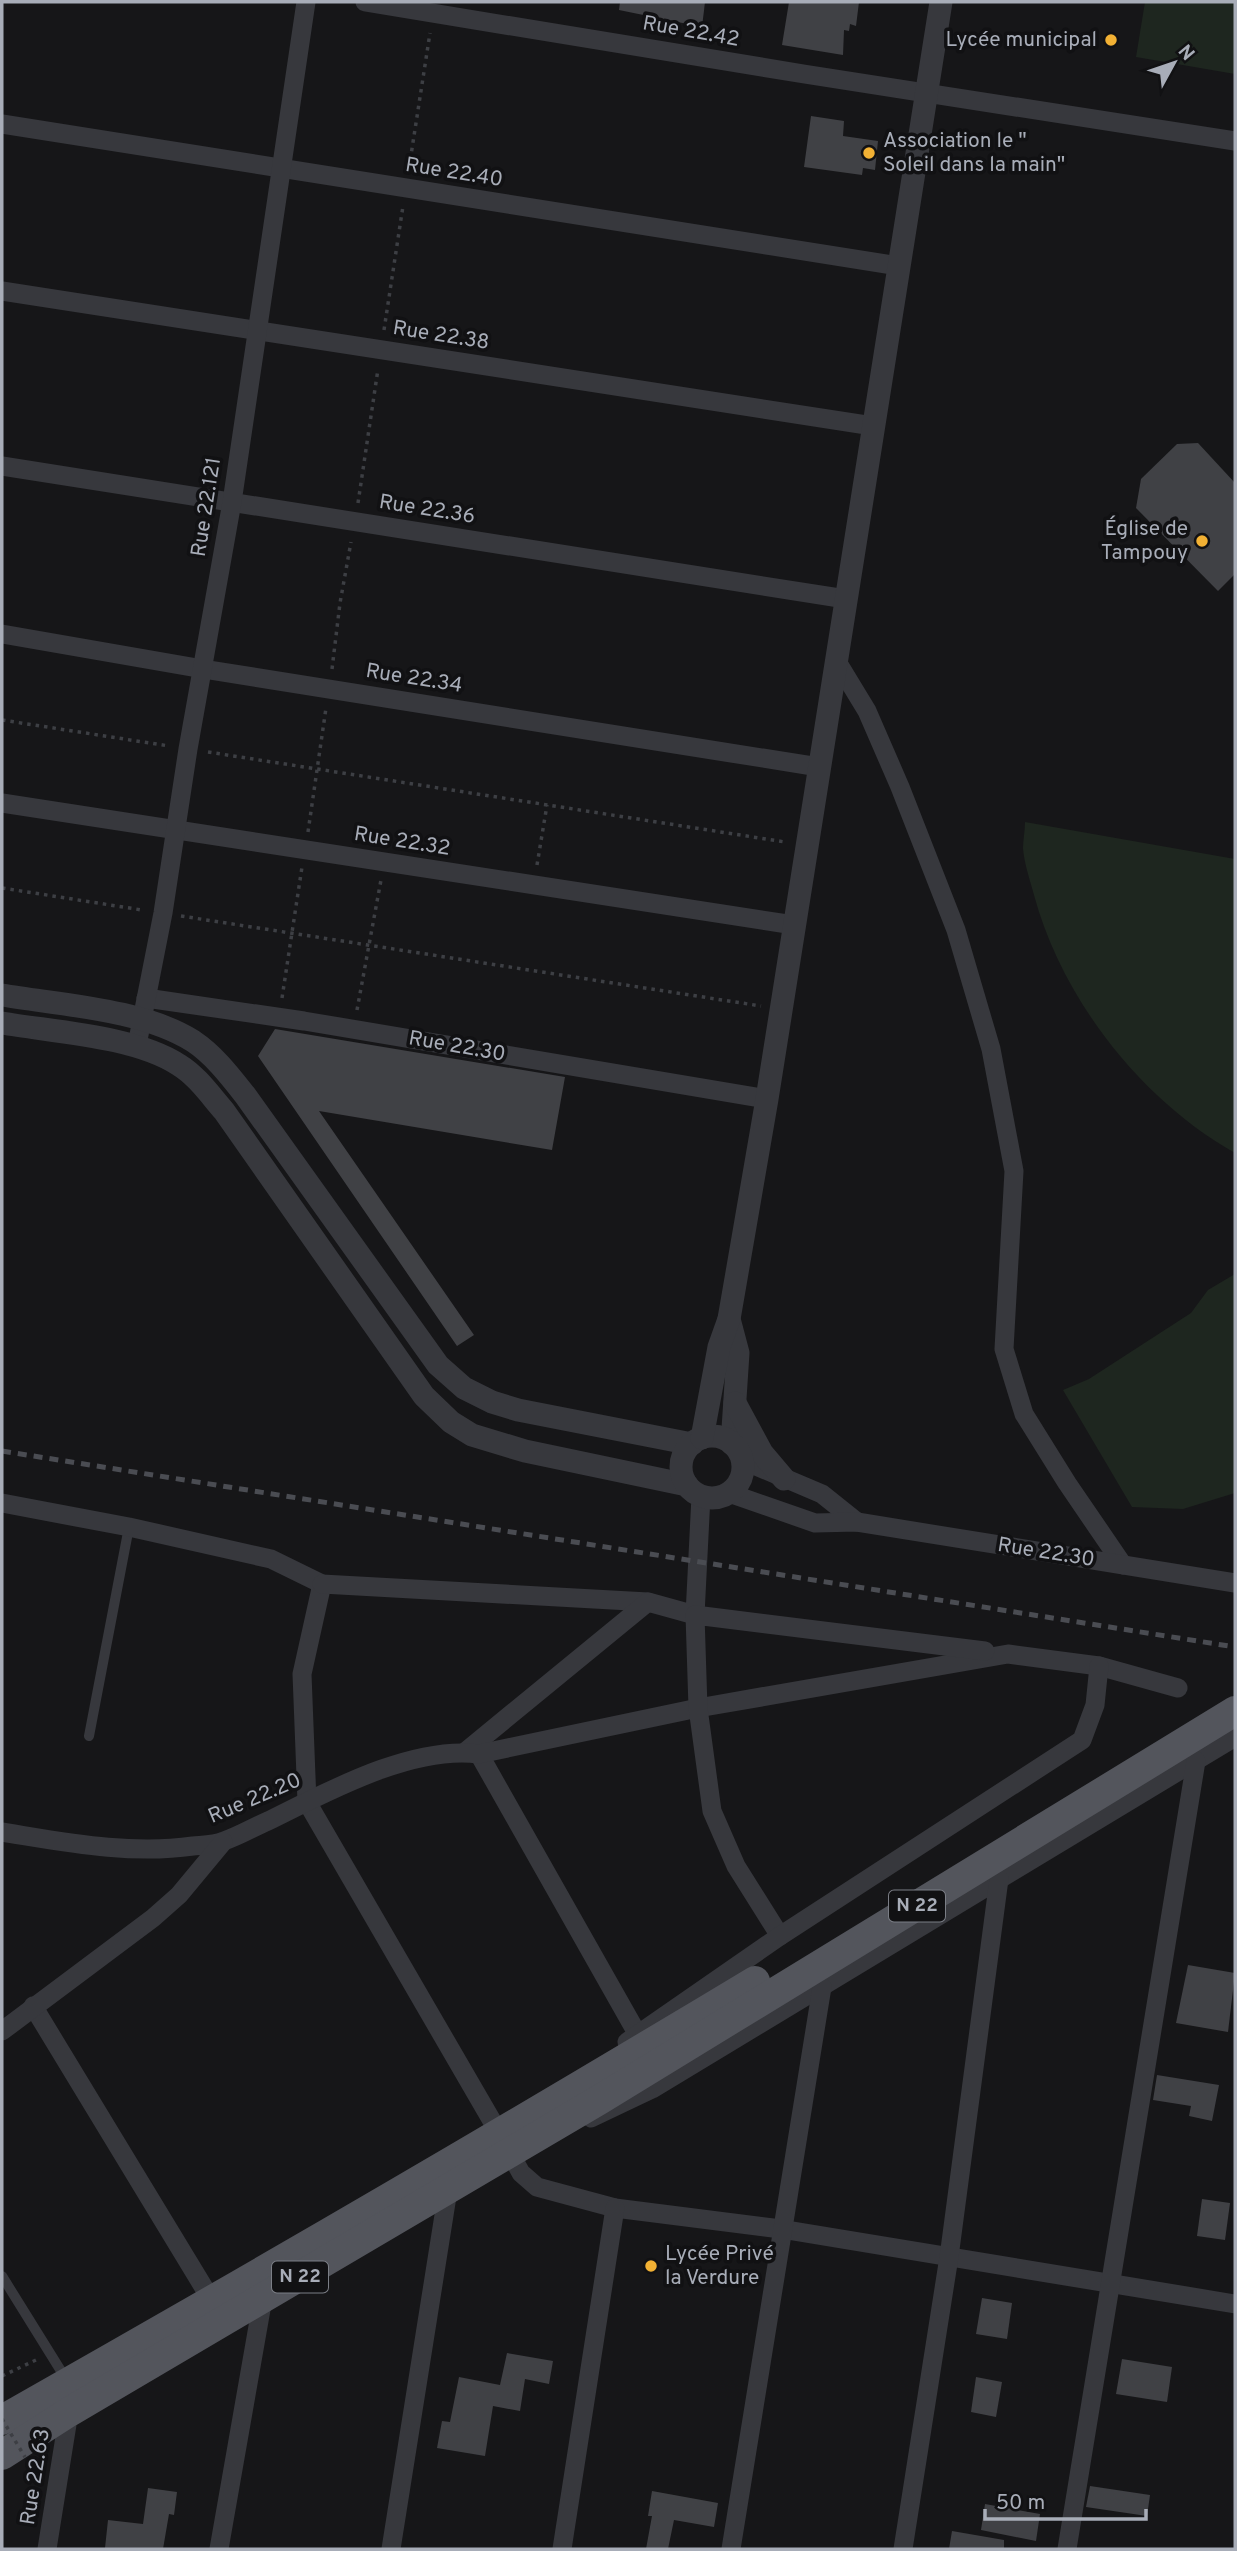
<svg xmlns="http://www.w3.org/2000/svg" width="1237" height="2551" font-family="Overpass,sans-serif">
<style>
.green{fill:#1e261f}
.building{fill:#404145}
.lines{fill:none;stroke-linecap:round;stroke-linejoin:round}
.path{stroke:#3d3f44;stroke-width:3.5;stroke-dasharray:3.5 5;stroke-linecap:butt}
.service{stroke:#37383d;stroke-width:10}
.minor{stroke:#37383d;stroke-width:19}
.tertiary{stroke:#37383d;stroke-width:23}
.primary{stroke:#53555c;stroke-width:30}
.rail{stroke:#4a4c52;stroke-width:5;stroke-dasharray:9 7;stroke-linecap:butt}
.path-bridge{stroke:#3d3f44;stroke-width:3.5;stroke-dasharray:3.5 5;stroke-linecap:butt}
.poi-dot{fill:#f2b134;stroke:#111113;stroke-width:2.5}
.labels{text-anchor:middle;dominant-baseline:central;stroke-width:7;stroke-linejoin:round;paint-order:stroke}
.shield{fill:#111113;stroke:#7b7e86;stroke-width:2}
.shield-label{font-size:19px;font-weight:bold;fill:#a8adb8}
.street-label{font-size:21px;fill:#a8adb8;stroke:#111113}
.poi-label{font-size:21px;fill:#a8adb8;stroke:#111113;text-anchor:end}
</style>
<rect width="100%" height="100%" fill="#161618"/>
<g class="green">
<polygon points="1145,2 1235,2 1235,74 1136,57"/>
<path d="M1025 822 1235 859V1153C1141 1100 1062 999 1034 895 1030 880 1024 863 1023 848 1023 840 1025 831 1025 822Z"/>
<polygon points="1235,1274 1235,1493 1183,1509 1132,1507 1063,1390 1089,1379 1191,1313 1208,1290"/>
</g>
<g class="building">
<polygon points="620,2 705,2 702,27 619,10"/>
<polygon points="789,2 859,2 856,26 850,24 849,31 844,30 843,55 782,45"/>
<polygon points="811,116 844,121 843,136 878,141 875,170 863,168 862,175 804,167"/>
<polygon points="1198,443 1235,483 1235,574 1218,591 1136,508 1141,479 1177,444"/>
<polygon points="275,1029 565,1077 552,1150 319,1111 474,1335 457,1346 258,1056"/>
<polygon points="1188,1965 1235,1973 1228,2032 1176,2023"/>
<polygon points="1157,2075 1219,2085 1212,2121 1189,2116 1191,2106 1153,2100"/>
<polygon points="1202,2199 1230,2203 1225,2240 1197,2236"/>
<polygon points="982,2298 1012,2303 1007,2339 976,2334"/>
<polygon points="507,2353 553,2361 549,2384 525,2379 520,2411 493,2406 485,2456 437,2448 442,2421 450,2422 459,2377 500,2385"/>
<polygon points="1122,2359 1172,2367 1167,2402 1116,2394"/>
<polygon points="976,2377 1002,2382 996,2417 971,2412"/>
<polygon points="1090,2486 1150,2495 1147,2516 1086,2507"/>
<polygon points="148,2488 177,2492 174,2515 169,2514 163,2549 105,2548 108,2520 143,2524"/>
<polygon points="652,2491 718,2503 714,2527 674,2520 668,2549 646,2549 652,2516 648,2516"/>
<polygon points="985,2504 1040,2514 1036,2541 981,2530"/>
<polygon points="952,2531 1004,2540 1004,2549 949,2549"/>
</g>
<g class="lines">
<g class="path">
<polyline points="409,168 430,33"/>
<polyline points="384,330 403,206"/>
<polyline points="358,503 378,369"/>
<polyline points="332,669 340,603 351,542"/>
<polyline points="2,720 169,746"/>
<polyline points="208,752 785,842"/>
<polyline points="308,832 326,708"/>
<polyline points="537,865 547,805"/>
<polyline points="2,888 142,910"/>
<polyline points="181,916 761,1006"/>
<polyline points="282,998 302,867"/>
<polyline points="357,1010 381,880"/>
<polyline points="2,2376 36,2360"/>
</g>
<g class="service">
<polyline points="89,1736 129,1527"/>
<polyline points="2,2276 66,2379"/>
</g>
<g class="minor">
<polyline points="365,2 804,74 1235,141"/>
<polyline points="2,124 899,266"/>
<polyline points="2,291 873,426"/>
<polyline points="2,466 846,599"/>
<polyline points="2,634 203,669 819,767"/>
<polyline points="836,660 867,711 900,787 956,930 991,1049 1014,1171 1004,1349 1024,1414 1067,1483 1123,1565"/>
<polyline points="2,803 794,925"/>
<polyline points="146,998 304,1021 767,1099"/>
<polyline points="137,1045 163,913 188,749 232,502 306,2"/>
<polyline points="742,1460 822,1494 857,1522"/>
<polyline points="729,1493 815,1523 857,1522 1235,1583"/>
<polyline points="2,1503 129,1527 271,1559 322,1584 302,1674 307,1802 499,2133 508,2126"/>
<polyline points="322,1584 648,1602"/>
<polyline points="465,1752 648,1602 695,1615 701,1496"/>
<polyline points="479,1754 638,2035"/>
<path d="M2 1832C65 1842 129 1855 193 1846 203 1845 215 1845 224 1841 239 1836 254 1827 268 1821 327 1792 412 1745 479 1754L698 1708 1008 1654 1099 1666 1178 1688"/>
<polyline points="780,1936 736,1866 712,1811 698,1708 695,1615 985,1651"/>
<polyline points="33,2006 212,2301"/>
<polyline points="2,2031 153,1918 179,1895 223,1842"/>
<polyline points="627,2042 780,1936 1082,1740 1095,1705 1099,1666"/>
<polyline points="591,2118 652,2089 1235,1737"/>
<polyline points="522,2148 510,2153 521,2173 537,2187 615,2208 781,2229 1235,2304"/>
<polyline points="47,2549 69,2412"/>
<polyline points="219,2549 263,2298"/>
<polyline points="391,2549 448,2190"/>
<polyline points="562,2549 615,2208"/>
<polyline points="731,2549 822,1987"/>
<polyline points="903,2549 949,2257 999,1879"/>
<polyline points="1067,2549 1196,1761"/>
</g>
<g class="tertiary">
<path d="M2 995C61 1005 142 1009 193 1041 214 1055 230 1076 245 1095L438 1365 464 1388 492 1402 518 1410 692 1444"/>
<path d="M2 1023C54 1032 135 1036 179 1065 197 1076 210 1095 224 1111L424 1396 451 1422 472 1435 525 1451 687 1485"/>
<polyline points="729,1319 738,1353 732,1444"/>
<polyline points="735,1403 762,1453 784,1479"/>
<circle cx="712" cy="1467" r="31"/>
<polyline points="702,1438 719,1347 729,1319 767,1099 941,2"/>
</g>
<g class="primary">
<path d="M2 2420C255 2277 506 2131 755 1981"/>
<polyline points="2,2455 69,2412 599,2100 1235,1711"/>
</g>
<polyline class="rail" points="2,1451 1235,1647"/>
<polyline class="path-bridge" points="2,2419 25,2457"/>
</g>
<g class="poi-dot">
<circle cx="1111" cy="40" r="7"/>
<circle cx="869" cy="153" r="7"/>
<circle cx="1202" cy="541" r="7"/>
<circle cx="651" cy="2266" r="7"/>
</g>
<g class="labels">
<g class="shield">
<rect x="889" y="1890.5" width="56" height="31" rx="5"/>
<rect x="272" y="2261.5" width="56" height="31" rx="5"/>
</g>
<g class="shield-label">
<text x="917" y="1906">N 22</text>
<text x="300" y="2277">N 22</text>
</g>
<g class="street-label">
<text transform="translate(691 32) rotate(10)">Rue 22.42</text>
<text transform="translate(454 173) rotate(9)">Rue 22.40</text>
<text transform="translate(441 336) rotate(9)">Rue 22.38</text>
<text transform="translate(207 507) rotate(-81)">Rue 22.121</text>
<text transform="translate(427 510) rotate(9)">Rue 22.36</text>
<text transform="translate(414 679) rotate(9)">Rue 22.34</text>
<text transform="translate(402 842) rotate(9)">Rue 22.32</text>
<text transform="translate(457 1047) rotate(10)">Rue 22.30</text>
<text transform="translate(1046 1553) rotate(9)">Rue 22.30</text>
<text transform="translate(255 1799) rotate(-23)">Rue 22.20</text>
<text transform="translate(36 2477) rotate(-81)">Rue 22.63</text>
</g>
<g class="poi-label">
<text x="1097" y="40">Lycée municipal</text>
<text x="883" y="141" text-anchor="start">Association le "<tspan x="883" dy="24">Soleil dans la main"</tspan></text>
<text x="1188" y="529">Église de<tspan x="1188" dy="24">Tampouy</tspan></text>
<text x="665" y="2254" text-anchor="start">Lycée Privé<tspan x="665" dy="24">la Verdure</tspan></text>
</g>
</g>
<rect width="1237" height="2551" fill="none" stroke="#a8adb8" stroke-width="7"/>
<g transform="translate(1174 63) rotate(50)" stroke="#111113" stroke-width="5" paint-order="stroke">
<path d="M0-5L12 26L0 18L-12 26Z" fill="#a8adb8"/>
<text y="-10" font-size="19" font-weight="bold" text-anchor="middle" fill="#a8adb8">N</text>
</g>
<path d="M985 2509v10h161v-10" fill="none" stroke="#a8adb8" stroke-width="3.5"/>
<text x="996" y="2509" font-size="21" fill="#a8adb8" stroke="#111113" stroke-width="5" paint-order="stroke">50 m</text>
</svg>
